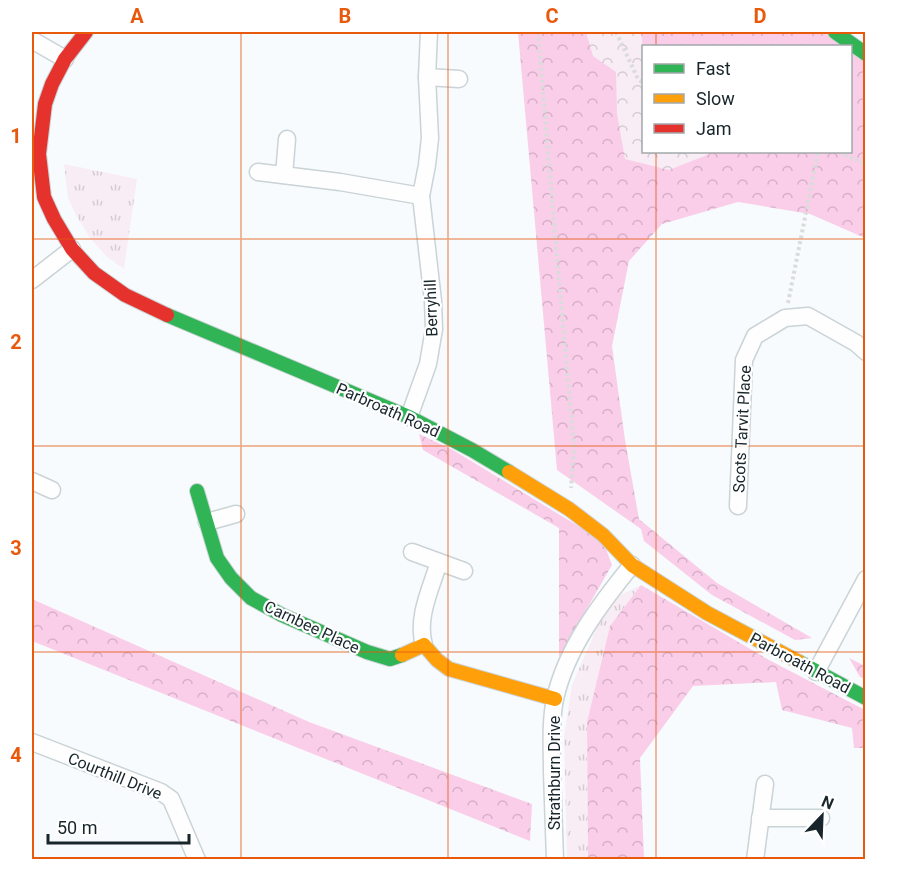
<svg xmlns="http://www.w3.org/2000/svg" width="897" height="891" font-family="Roboto,sans-serif">
<style>
.grass{fill:url(#grass-tufts)}
.forest{fill:url(#forest-crowns);fill-rule:evenodd}
.park{fill:url(#park-crowns)}
.lines{fill:none;stroke-linecap:round;stroke-linejoin:round}
.street-casing{stroke:#cad3d6;stroke-width:19}
.fast-casing{stroke:#cad3d6;stroke-width:16}
.slow-casing{stroke:#cad3d6;stroke-width:16}
.jam-casing{stroke:#cad3d6;stroke-width:16}
.path{stroke:#dadcdc;stroke-width:4;stroke-dasharray:3 3;stroke-linecap:butt}
.street{stroke:#fefeff;stroke-width:16}
.fast{stroke:#30b455;stroke-width:14}
.slow{stroke:#ff9f0a;stroke-width:14}
.jam{stroke:#e5322d;stroke-width:14}
.grid{fill:none;stroke:#e8590c;stroke-width:1.5;stroke-opacity:0.55}
.labels{text-anchor:middle;dominant-baseline:central;stroke-width:4.5;stroke-linejoin:round;paint-order:stroke}
.street-label{font-size:16px;fill:#18262b;stroke:#fff}
.neatline{fill:none;stroke:#e8590c;stroke-width:2}
.grid-label{font-size:20px;text-anchor:middle;font-weight:bold;fill:#e8590c}
</style>
<defs>
<pattern id="grass-tufts" width="24" height="20" patternUnits="userSpaceOnUse" patternTransform="scale(1.5)"><rect width="24" height="20" fill="#f9edf5"/><path d="M3 7l-1-3M5 7V3M7 7l1-3M15 17l-1-3M17 17v-4M19 17l1-3" fill="none" stroke="#d5cbd2"/></pattern>
<pattern id="forest-crowns" width="20" height="18" patternUnits="userSpaceOnUse" patternTransform="scale(1.5)"><rect width="20" height="18" fill="#facde9"/><path d="M2 6a3 3 0 1 1 6 0M12 15a3 3 0 1 1 6 0" fill="none" stroke="#d6b0c8"/></pattern>
<pattern id="park-crowns" width="20" height="18" patternUnits="userSpaceOnUse" patternTransform="scale(1.5)"><rect width="20" height="18" fill="#f9edf5"/><path d="M2 6a3 3 0 1 1 6 0M12 15a3 3 0 1 1 6 0" fill="none" stroke="#d5cbd2"/></pattern>
</defs>
<rect width="100%" height="100%" fill="#f7fbfd"/>
<g class="grass">
<polygon points="64,164 137,179 124,269 107,257 90,238 76,215 68,198"/>
<polygon points="641,585 610,626 587,722 588,859 567,860 564,736 572,685 598,625 616,597"/>
</g>
<g class="forest">
<path d="M518 32H835L865 54V238L810 214 738 202 662 224 629 261 612 346 625 440 639 519 717 583 812 638 795 640 712 595 644 541 641 529 557 470ZM644 46H850V152H644Z"/>
<polygon points="419,434 453,450 603,541 612,565 559,657 559,528 423,450"/>
<polygon points="641,585 769,660 865,710 865,748 854,748 852,728 782,710 776,682 693,686 640,758 644,859 588,860 587,722 610,626"/>
<polygon points="32,599 309,722 532,804 530,841 32,641"/>
<polygon points="849,658 865,666 865,679 860,677"/>
</g>
<polygon class="park" points="586,32 641,32 644,56 644,152 711,152 712,153 669,170 625,159 617,114 616,72 593,56"/>
<g class="lines">
<g class="street-casing">
<g id="street">
<polyline points="32,40 65,59"/>
<polyline points="427,77 459,79"/>
<polyline points="258,172 340,182 421,196"/>
<polyline points="284,175 287,139"/>
<polyline points="32,280 72,249"/>
<polyline points="409,417 428,364 434,329 433,301 421,196 427,165 430,138 427,77 429,32"/>
<polyline points="32,481 52,490"/>
<polyline points="738,506 744,360 755,336 785,318 808,316 856,343 866,352"/>
<polyline points="207,522 236,514"/>
<polyline points="412,552 464,571"/>
<path d="M424 645C416 618 431 588 439 562"/>
<polyline points="816,672 866,579"/>
<polyline points="32,742 161,792 171,799 197,860"/>
<polyline points="760,818 821,818"/>
<path d="M555 860C554 830 553 801 552 772 552 749 550 723 555 699 566 649 600 604 632 565"/>
<polyline points="755,860 765,784"/>
</g>
</g>
<g class="fast-casing">
<g id="fast">
<polyline points="835,32 866,54"/>
<polyline points="167,315 409,417 472,450 509,472"/>
<polyline points="197,491 217,558 231,578 251,598 282,615 367,652 390,659 402,655"/>
<polyline points="799,662 866,698"/>
</g>
</g>
<g class="slow-casing">
<g id="slow">
<polyline points="509,472 569,509 603,535 632,565 707,613 799,662"/>
<polyline points="402,655 424,645 437,660 449,669 555,699"/>
</g>
</g>
<g class="jam-casing">
<polyline id="jam" points="86,32 65,59 52,84 45,104 39,154 44,197 54,219 72,249 94,273 125,295 167,315"/>
</g>
<g class="path">
<polyline points="538,32 555,235 574,448 571,488"/>
<polyline points="616,32 638,79 644,84"/>
<polyline points="839,152 866,164"/>
<polyline points="788,303 818,152"/>
</g>
<use href="#street" class="street"/>
<use href="#fast" class="fast"/>
<use href="#slow" class="slow"/>
<use href="#jam" class="jam"/>
</g>
<path class="grid" d="M241 32V860M448 32V860M656 32V46M656 152V860M32 239H866M32 446H866M32 652H866"/>
<g class="labels">
<g class="street-label">
<text transform="translate(431 308) rotate(-92)">Berryhill</text>
<text transform="translate(388 410) rotate(24)">Parbroath Road</text>
<text transform="translate(742 429) rotate(-87)">Scots Tarvit Place</text>
<text transform="translate(312 627) rotate(25)">Carnbee Place</text>
<text transform="translate(800 663) rotate(28)">Parbroath Road</text>
<text transform="translate(554 773) rotate(-90)">Strathburn Drive</text>
<text transform="translate(115 776) rotate(22)">Courthill Drive</text>
</g>
</g>
<rect width="897" height="891" fill="none" stroke="#ffffff" stroke-width="66"/>
<rect x="642" y="45" width="210" height="108" fill="#ffffff" stroke="#a3a8aa" stroke-width="1.5"/>
<rect x="654" y="64" width="30" height="9" fill="#30b455" stroke="#a3a8aa" stroke-width="1.5"/>
<text x="696" y="75" font-size="18" fill="#18262b">Fast</text>
<rect x="654" y="94" width="30" height="9" fill="#ff9f0a" stroke="#a3a8aa" stroke-width="1.5"/>
<text x="696" y="105" font-size="18" fill="#18262b">Slow</text>
<rect x="654" y="124" width="30" height="9" fill="#e5322d" stroke="#a3a8aa" stroke-width="1.5"/>
<text x="696" y="135" font-size="18" fill="#18262b">Jam</text>
<g transform="translate(822 816) rotate(23)" stroke="#ffffff" stroke-width="4.5" paint-order="stroke">
<path d="M0-4.5L10 22L0 15L-10 22Z" fill="#18262b"/>
<text y="-9" font-size="16" font-weight="bold" text-anchor="middle" fill="#18262b">N</text>
</g>
<path d="M48 834v9h141v-9" fill="none" stroke="#18262b" stroke-width="3"/>
<text x="57" y="834" font-size="18" fill="#18262b" stroke="#ffffff" stroke-width="4.5" paint-order="stroke">50 m</text>
<rect x="33" y="33" width="831" height="825" class="neatline"/>
<g class="grid-label">
<text x="137" y="23">A</text>
<text x="345" y="23">B</text>
<text x="552" y="23">C</text>
<text x="760" y="23">D</text>
<text x="16" y="143">1</text>
<text x="16" y="349">2</text>
<text x="16" y="555">3</text>
<text x="16" y="762">4</text>
</g>
</svg>
